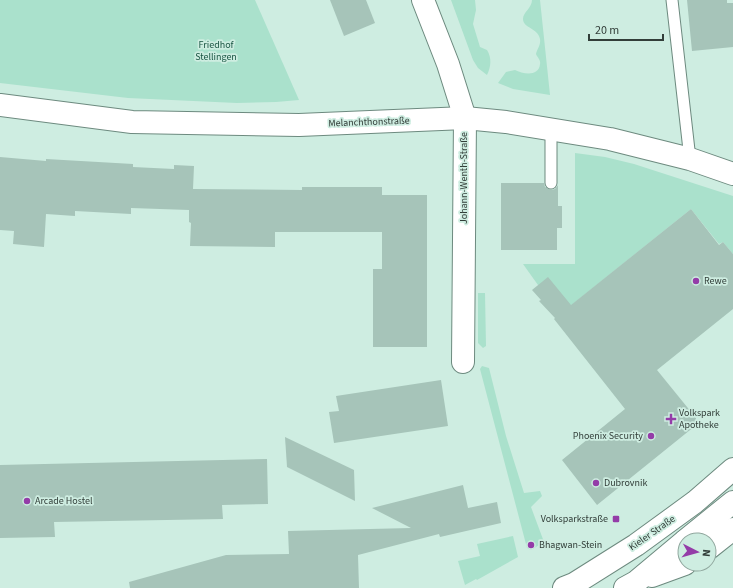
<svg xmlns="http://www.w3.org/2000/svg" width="733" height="588" font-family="'Source Sans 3',sans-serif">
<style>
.green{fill:#aae1cc}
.building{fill:#a6c4b9}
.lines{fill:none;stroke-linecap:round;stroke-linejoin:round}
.service-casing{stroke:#6d8a7f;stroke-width:13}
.minor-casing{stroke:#6d8a7f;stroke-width:24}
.primary-casing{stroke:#6d8a7f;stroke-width:24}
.service{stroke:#fff;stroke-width:11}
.minor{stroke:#fff;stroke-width:22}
.primary{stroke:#fff;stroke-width:22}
.poi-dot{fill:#943ca8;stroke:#ceede1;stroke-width:1.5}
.labels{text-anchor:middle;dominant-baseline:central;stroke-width:3.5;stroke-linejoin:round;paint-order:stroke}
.park-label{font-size:10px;fill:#1a5543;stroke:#ceede1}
.street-label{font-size:10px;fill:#323e39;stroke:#ceede1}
.poi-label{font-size:10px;fill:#323e39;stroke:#ceede1;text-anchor:start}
</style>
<rect width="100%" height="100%" fill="#ceede1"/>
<g class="green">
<polygon points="0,0 255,0 299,100 276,102 237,103 128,98 0,83"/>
<path d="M451 0H475L476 10 473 24 480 47 487 50C492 58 491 67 487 75L478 68 473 60Z"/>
<path d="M532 0H540L550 95 513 89 498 83 506 72 515 70C523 74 539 77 540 64 541 60 537 57 536 54 537 49 541 45 540 39 538 28 523 28 523 19 523 12 532 8 532 0Z"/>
<polygon points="575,153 605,157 634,164 733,196 733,254 723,242 719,244 691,209 569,307 538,285 523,264 575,264"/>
<polygon points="478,293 485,293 486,346 483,348 478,343"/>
<polygon points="482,366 489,368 506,436 524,493 540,491 542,496 531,507 544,542 531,550 527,548 480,369"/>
<polygon points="513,536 518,557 477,580 476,579 465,585 458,561 480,556 477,544"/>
</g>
<g class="building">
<polygon points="330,0 366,0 375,23 344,36"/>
<polygon points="687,0 727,0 727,3 733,3 733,47 692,51"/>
<polygon points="0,157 46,161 46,159 133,164 133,167 174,169 174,165 194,166 193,189 302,190 302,187 382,187 382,195 427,195 427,347 373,347 373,269 382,269 382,232 275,232 275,247 190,246 191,223 189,222 189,210 131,208 131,214 75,211 75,216 46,214 44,247 13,244 14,231 0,230"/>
<polygon points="501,183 544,183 545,187 551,190 555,189 558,185 558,206 562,206 562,228 557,228 557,250 501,250"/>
<polygon points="691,209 719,245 723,242 733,254 733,309 657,370 696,418 695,426 597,505 562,460 625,409 554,319 555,318 539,301 541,300 532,290 548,277 571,305"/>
<polygon points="441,380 448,426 334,443 329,412 339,411 336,396"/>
<polygon points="285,437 354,470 355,501 287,467"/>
<polygon points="267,459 268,504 222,505 223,519 54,522 55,537 0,538 0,465"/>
<polygon points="463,485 468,508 497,502 501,523 440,537 439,534 358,555 359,588 130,588 129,582 226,555 289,554 288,531 411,528 372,508"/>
</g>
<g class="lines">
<g class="service-casing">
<g id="service">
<polyline points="672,0 690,159"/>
<polyline points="551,129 551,183"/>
</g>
</g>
<g class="minor-casing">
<g id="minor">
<polyline points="423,0 448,64 465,118 463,362"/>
<polyline points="0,105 132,122 299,125 465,118 506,122 610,139 690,159 733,174"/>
</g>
</g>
<g class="primary-casing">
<g id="primary">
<polyline points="686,540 733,502"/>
<polyline points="709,548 733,529"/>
<polyline points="652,576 685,564"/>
<polyline points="564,588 574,584 636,545 695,502 733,469"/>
<polyline points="625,588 636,582 685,541"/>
</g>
</g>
<use href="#service" class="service"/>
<use href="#minor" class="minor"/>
<use href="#primary" class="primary"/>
</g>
<g class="poi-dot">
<circle cx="696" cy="281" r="4"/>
<path d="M669 413h4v4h4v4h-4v4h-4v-4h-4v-4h4z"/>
<circle cx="651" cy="436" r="4"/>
<circle cx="596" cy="483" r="4"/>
<circle cx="27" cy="501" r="4"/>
<rect x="612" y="515" width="8" height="8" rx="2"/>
<circle cx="531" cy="545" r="4"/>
</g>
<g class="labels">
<g class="park-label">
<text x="216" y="45">Friedhof<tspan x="216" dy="12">Stellingen</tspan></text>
</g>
<g class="street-label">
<text transform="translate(369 122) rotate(-2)">Melanchthonstraße</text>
<text transform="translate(464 178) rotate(-90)">Johann-Wenth-Straße</text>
<text transform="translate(652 533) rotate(-35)">Kieler Straße</text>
</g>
<g class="poi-label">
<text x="704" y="281">Rewe</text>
<text x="679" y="413">Volkspark<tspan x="679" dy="12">Apotheke</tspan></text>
<text x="643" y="436" text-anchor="end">Phoenix Security</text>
<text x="604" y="483">Dubrovnik</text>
<text x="35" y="501">Arcade Hostel</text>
<text x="608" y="519" text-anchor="end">Volksparkstraße</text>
<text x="539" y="545">Bhagwan-Stein</text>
</g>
</g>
<g transform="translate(697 552) rotate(96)"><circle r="19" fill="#ceede1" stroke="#90a79e"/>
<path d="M0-3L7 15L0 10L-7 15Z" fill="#943ca8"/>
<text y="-6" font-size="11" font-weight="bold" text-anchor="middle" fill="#323e39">N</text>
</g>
<path d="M589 34v6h74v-6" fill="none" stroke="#323e39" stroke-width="2"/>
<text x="595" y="34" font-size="12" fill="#323e39" stroke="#ceede1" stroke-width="3" paint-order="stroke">20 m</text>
</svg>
